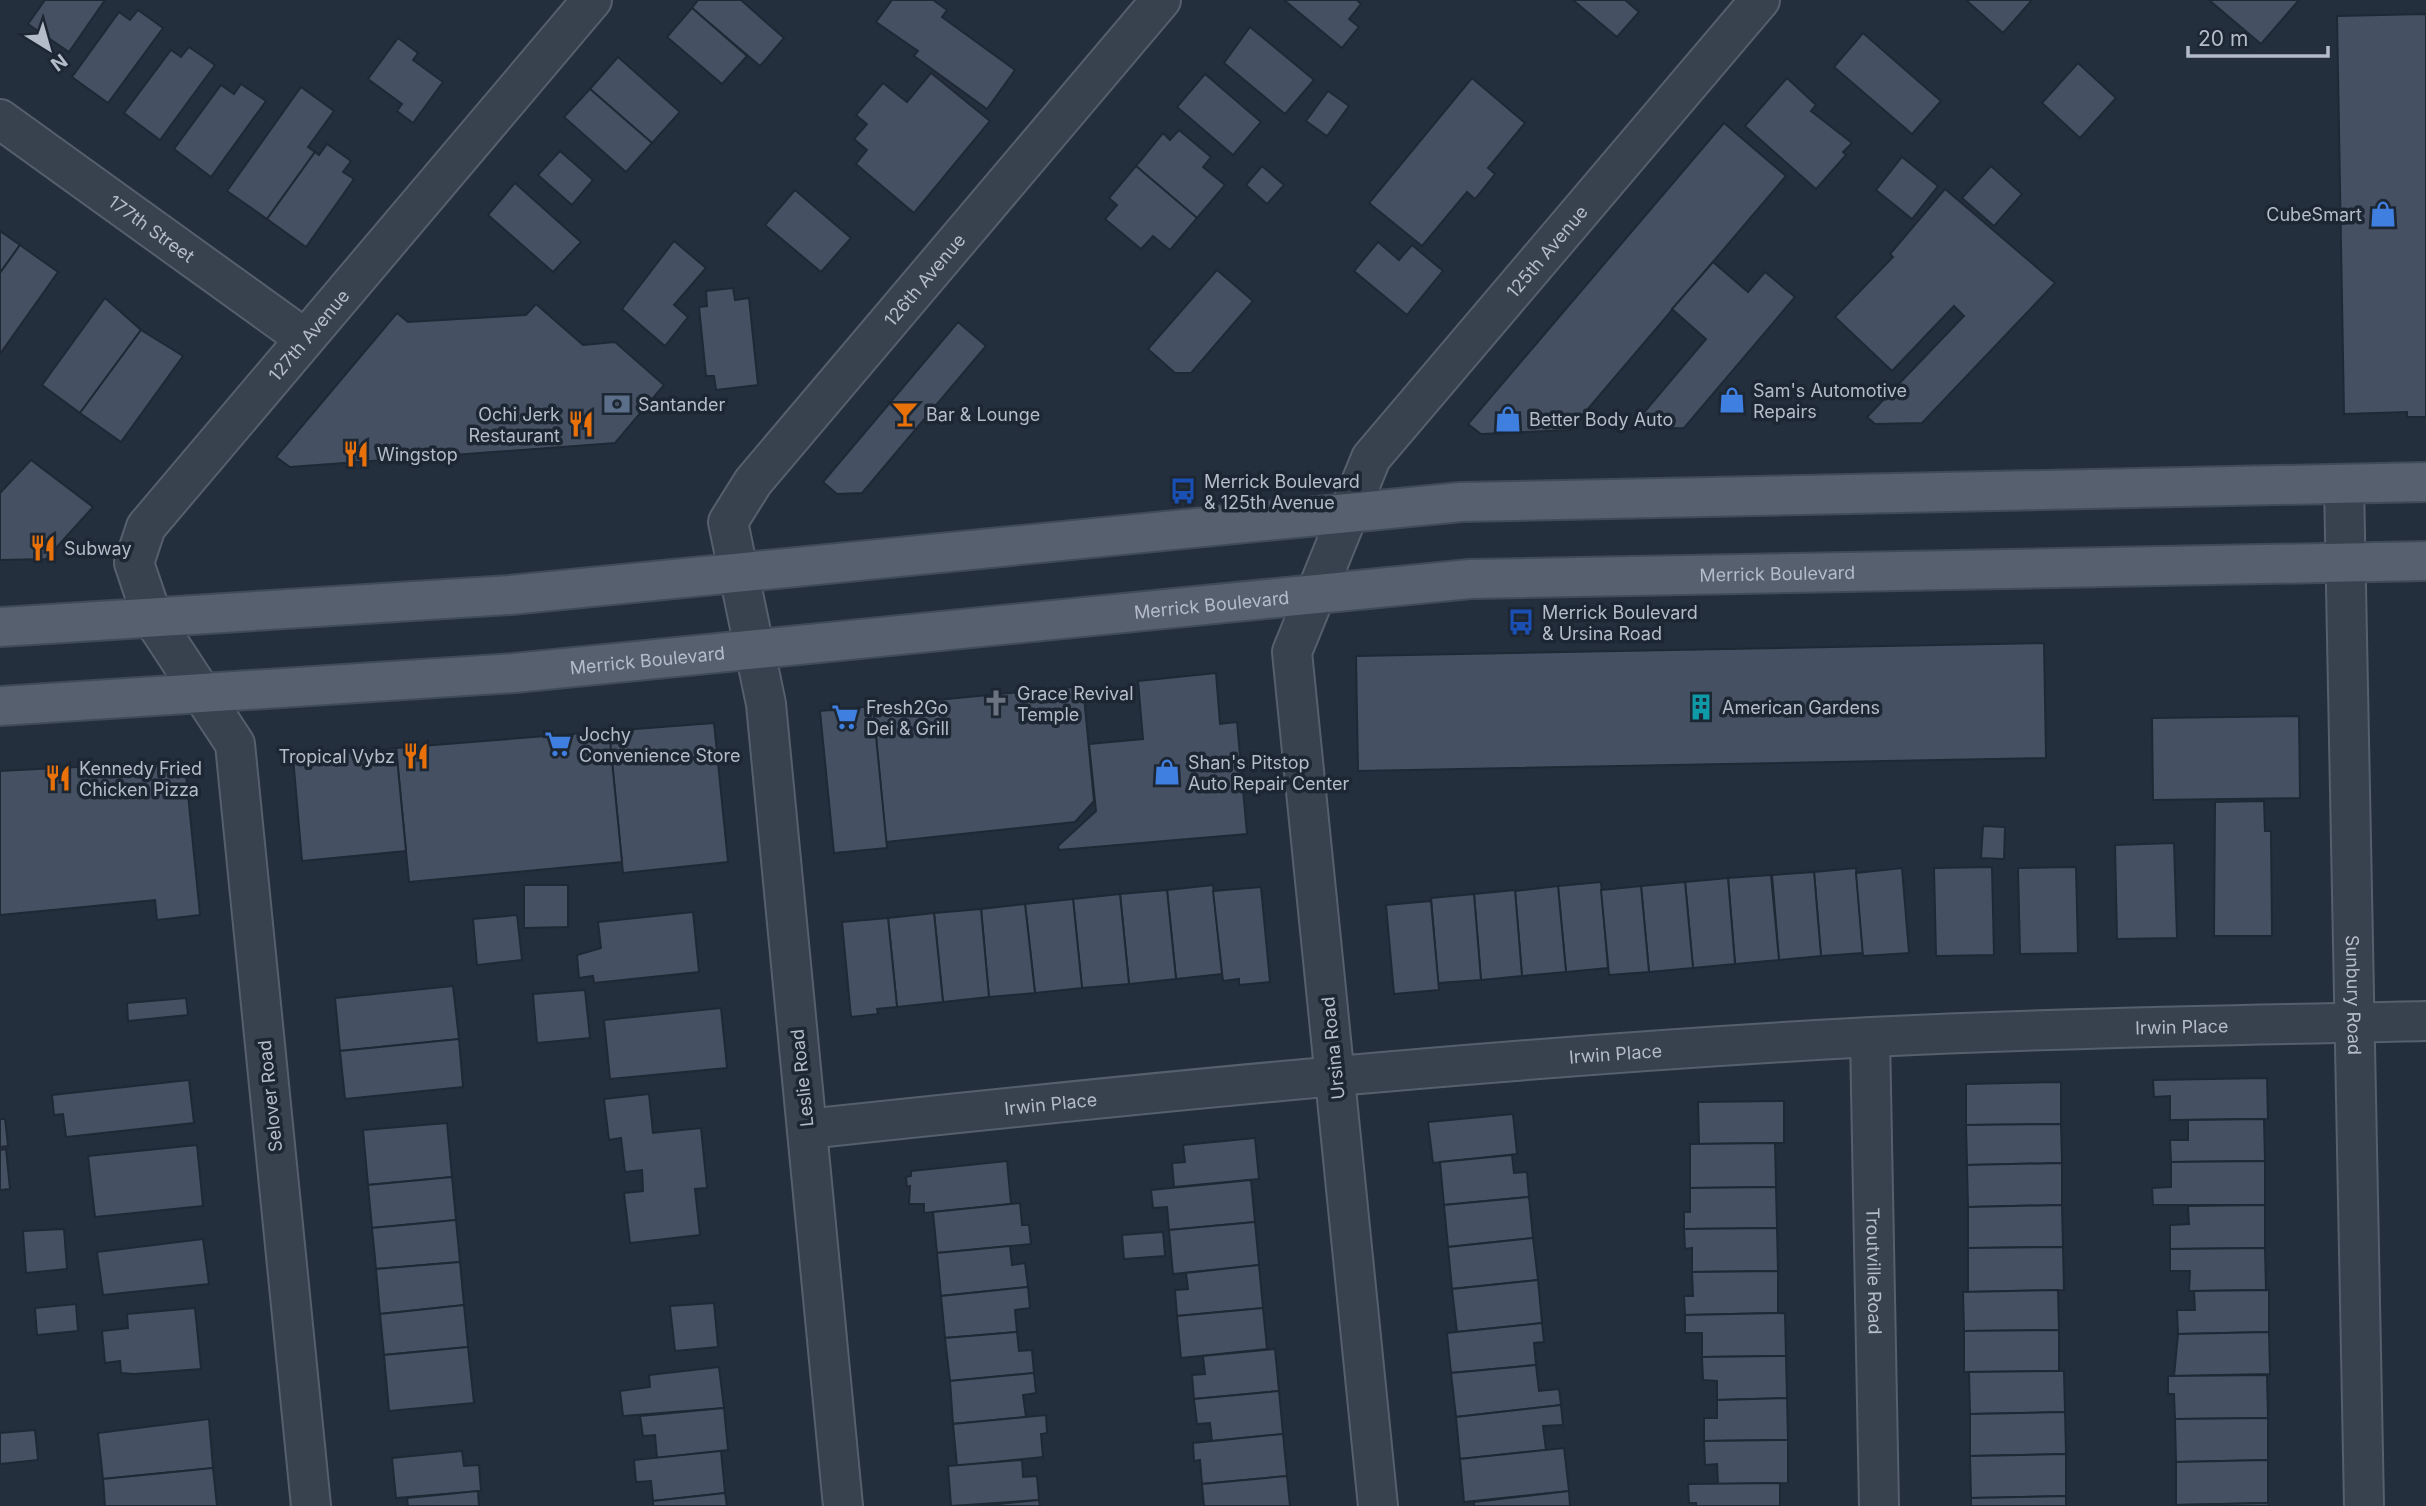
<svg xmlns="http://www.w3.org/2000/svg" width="2426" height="1506" font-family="Inter,sans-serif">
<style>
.building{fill:#455162;stroke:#1f2835;stroke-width:2}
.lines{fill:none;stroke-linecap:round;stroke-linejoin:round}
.street-casing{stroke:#565f6c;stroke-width:42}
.primary-casing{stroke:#414a57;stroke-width:42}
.street{stroke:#38414e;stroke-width:38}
.primary{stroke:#56606e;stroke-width:38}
.labels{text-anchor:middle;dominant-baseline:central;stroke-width:7;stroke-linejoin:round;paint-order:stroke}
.poi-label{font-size:18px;fill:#b4bcc9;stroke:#1d2633;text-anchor:start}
.street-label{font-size:18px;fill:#b4bcc9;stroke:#1d2633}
</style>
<rect width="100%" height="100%" fill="#242f3e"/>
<g class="building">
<polygon points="45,0 105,0 69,52 28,24"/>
<polygon points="698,0 741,0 784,38 760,66 692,8"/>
<polygon points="892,0 933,0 947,10 942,17 1015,70 987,109 914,56 918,51 876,22"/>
<polygon points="1284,0 1357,0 1361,4 1349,19 1359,27 1342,48"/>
<polygon points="1573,0 1625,0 1639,12 1617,37"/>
<polygon points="1966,0 2032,0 2003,33"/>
<polygon points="2209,0 2299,0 2261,44"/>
<polygon points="692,8 747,56 722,84 667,37"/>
<polygon points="138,10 163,28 108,103 72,77 119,12 130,20"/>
<polygon points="2426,14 2426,417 2407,417 2407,412 2344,414 2337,16"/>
<polygon points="1250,27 1314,80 1285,114 1224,63"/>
<polygon points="1863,33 1941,101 1912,134 1834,67"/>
<polygon points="398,38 418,53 413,60 443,82 413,123 397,111 402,104 368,79"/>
<polygon points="189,47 215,65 160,140 124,113 171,50 181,57"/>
<polygon points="618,57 680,112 652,143 590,89"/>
<polygon points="2078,63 2116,98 2080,138 2042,103"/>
<polygon points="931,73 990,121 914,213 856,164 867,150 854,139 867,124 856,115 883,83 907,102"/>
<polygon points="1205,74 1261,122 1233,155 1177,107"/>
<polygon points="1472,78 1525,123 1488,168 1495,174 1475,199 1467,192 1422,246 1369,203"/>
<polygon points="1787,78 1816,105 1811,111 1852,143 1843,152 1846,155 1816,189 1745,126"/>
<polygon points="241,84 266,101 211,177 174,149 221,85 234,94"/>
<polygon points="301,87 334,111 308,147 315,152 267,219 227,191"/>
<polygon points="590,89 652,143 626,172 564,117"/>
<polygon points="1328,91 1349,106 1327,136 1306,121"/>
<polygon points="1724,123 1786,176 1570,430 1481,434 1468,424"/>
<polygon points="1179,130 1211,157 1203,167 1225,185 1197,218 1136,166 1163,133 1170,140"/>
<polygon points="327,144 351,161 343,172 354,179 306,247 267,219 315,152 319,155"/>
<polygon points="560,151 593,180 572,205 538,175"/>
<polygon points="1902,157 1938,186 1912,219 1876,190"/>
<polygon points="1136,166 1197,218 1170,250 1153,236 1141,249 1105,219 1117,205 1109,198"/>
<polygon points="1262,166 1284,185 1267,204 1246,185"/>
<polygon points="1991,166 2022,194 1994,226 1962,198"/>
<polygon points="515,183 581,242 553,272 488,215"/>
<polygon points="1945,189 2055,283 1922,423 1875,424 1867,417 1964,316 1954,306 1892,371 1835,317 1893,257 1890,254"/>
<polygon points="795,190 851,238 821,272 765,225"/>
<polygon points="0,231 20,245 0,273"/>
<polygon points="674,241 706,268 674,305 688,317 665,346 622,309"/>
<polygon points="1378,242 1399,260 1412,245 1443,271 1407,315 1354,271"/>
<polygon points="20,245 58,272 0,354 0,273"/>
<polygon points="1713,262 1748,292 1765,272 1795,297 1684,428 1630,429 1706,339 1672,309"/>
<polygon points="1217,270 1253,301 1191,373 1175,373 1148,349"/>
<polygon points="733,288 735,300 749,298 758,385 716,390 714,376 706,376 699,307 707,306 706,291"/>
<polygon points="105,298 141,330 80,413 42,385"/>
<polygon points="536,304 583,345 615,342 664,385 615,443 290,467 276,457 397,313 408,322 526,315"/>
<polygon points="958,322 986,346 862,493 837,494 823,482"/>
<polygon points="141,330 183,356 121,442 80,413"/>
<polygon points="31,460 93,507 46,559 0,560 0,493"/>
<polygon points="2044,643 2046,758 1358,771 1356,656"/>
<polygon points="1216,673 1220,724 1237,722 1247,834 1059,850 1058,846 1096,811 1089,744 1143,739 1138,681"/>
<polygon points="1083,686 1094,801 1075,822 886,842 873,706"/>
<polygon points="873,706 887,848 834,853 820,711"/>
<polygon points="2299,716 2300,798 2153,800 2152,718"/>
<polygon points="714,723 728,862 623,873 609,731"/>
<polygon points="609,731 622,862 409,882 396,748"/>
<polygon points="396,748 406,851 302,861 293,757"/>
<polygon points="173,762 186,774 200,915 157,920 155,900 0,915 0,771"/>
<polygon points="2264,801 2265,831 2271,831 2272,936 2214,936 2215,802"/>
<polygon points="1983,826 2005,827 2004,859 1981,858"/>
<polygon points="2174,843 2177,938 2117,939 2115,845"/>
<polygon points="1992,867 1994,955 1936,956 1934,868"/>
<polygon points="2076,867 2078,953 2020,954 2018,868"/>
<polygon points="1856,868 1863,953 1821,956 1814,872"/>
<polygon points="1902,868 1909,953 1863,956 1856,873"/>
<polygon points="1814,872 1821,956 1779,960 1772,875"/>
<polygon points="1771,875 1779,960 1735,964 1728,878"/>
<polygon points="1728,878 1735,964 1693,968 1685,882"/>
<polygon points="1601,882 1608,968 1566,972 1558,886"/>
<polygon points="1685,882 1693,968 1649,972 1641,886"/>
<polygon points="524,885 568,885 568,927 524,928"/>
<polygon points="1213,885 1222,974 1176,979 1167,890"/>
<polygon points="1558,886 1566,972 1522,976 1515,891"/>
<polygon points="1641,886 1649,972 1609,975 1601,890"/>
<polygon points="1261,887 1270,982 1239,985 1239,979 1223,981 1213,891"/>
<polygon points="1167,890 1176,979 1129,984 1120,894"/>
<polygon points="1515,890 1522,976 1481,980 1474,894"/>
<polygon points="1120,894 1129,984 1082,988 1073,899"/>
<polygon points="1474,894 1481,980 1438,983 1431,898"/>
<polygon points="1073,899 1082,988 1035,993 1025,904"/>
<polygon points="1431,901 1439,990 1394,994 1386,905"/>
<polygon points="1025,904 1035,993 989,997 981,909"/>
<polygon points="981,909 989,997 943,1002 934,913"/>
<polygon points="693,912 699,972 594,983 593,976 579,978 577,955 601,948 598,922"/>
<polygon points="934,913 943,1002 897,1007 888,918"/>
<polygon points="517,915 522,960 477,965 473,919"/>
<polygon points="888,918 897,1007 877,1009 878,1014 851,1017 842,922"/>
<polygon points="453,986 459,1039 340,1051 335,998"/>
<polygon points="585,990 590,1038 537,1043 533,994"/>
<polygon points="186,998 188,1015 128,1021 127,1003"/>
<polygon points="721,1008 727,1068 610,1079 604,1020"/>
<polygon points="459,1039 463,1087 345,1099 340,1051"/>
<polygon points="2267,1078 2268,1119 2170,1120 2170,1096 2154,1097 2153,1080"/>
<polygon points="189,1080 194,1123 66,1137 63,1114 54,1115 52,1095"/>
<polygon points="2061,1082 2061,1124 1966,1125 1966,1084"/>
<polygon points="649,1094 653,1133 701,1128 707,1188 695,1189 700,1235 630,1243 624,1193 643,1191 642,1170 625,1172 621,1138 609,1140 604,1099"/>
<polygon points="1784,1101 1784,1143 1699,1144 1698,1102"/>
<polygon points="1513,1114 1517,1154 1433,1163 1428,1122"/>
<polygon points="0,1119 5,1119 8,1146 0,1147"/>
<polygon points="2264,1119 2265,1161 2171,1162 2170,1140 2188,1140 2188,1120"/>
<polygon points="447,1123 452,1177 368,1185 363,1130"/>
<polygon points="2061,1124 2062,1163 1967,1165 1966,1125"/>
<polygon points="1255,1138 1259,1179 1174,1187 1172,1163 1185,1162 1183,1145"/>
<polygon points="1775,1143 1776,1187 1690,1188 1690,1144"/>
<polygon points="197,1145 203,1206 95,1217 88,1156"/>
<polygon points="6,1149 10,1189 0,1190 0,1150"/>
<polygon points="1512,1155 1514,1173 1527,1172 1529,1197 1444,1205 1440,1162"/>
<polygon points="1007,1161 1011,1204 924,1213 924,1204 909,1204 910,1186 907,1187 906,1177 911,1176 911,1171"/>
<polygon points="2265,1161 2265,1205 2153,1205 2152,1188 2171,1187 2171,1162"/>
<polygon points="2062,1163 2062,1205 1968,1207 1967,1165"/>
<polygon points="452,1177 456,1220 372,1228 368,1185"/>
<polygon points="1251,1180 1255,1222 1169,1230 1167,1207 1153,1208 1151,1190"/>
<polygon points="1776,1187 1777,1228 1684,1229 1684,1212 1690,1212 1690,1188"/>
<polygon points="1529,1197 1533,1238 1448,1247 1444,1205"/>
<polygon points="1020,1203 1022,1225 1029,1225 1031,1244 937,1253 933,1212"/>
<polygon points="2062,1205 2063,1247 1968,1248 1968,1207"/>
<polygon points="2265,1205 2265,1248 2170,1249 2170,1225 2189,1224 2188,1206"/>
<polygon points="456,1220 460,1262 376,1269 372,1228"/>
<polygon points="1255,1222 1259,1265 1173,1274 1169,1230"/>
<polygon points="1777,1228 1778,1271 1692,1272 1692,1248 1685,1249 1684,1229"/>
<polygon points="64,1229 67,1269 26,1273 23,1231"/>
<polygon points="1163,1232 1165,1256 1124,1259 1122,1235"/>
<polygon points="1533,1238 1538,1280 1452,1289 1448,1247"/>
<polygon points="203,1239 209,1284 103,1295 97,1252"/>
<polygon points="1010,1246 1012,1265 1025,1263 1028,1287 941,1296 937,1253"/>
<polygon points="2063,1247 2064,1290 1968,1292 1968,1248"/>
<polygon points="2265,1248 2266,1290 2189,1291 2190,1271 2170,1271 2170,1249"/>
<polygon points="460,1262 464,1305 380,1314 376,1269"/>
<polygon points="1259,1265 1263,1308 1177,1316 1175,1290 1188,1289 1186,1273"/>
<polygon points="1778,1271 1778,1313 1685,1315 1684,1296 1693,1296 1692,1272"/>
<polygon points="1538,1280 1542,1323 1457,1332 1452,1289"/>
<polygon points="1028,1287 1030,1308 1015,1310 1017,1332 945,1338 941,1296"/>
<polygon points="2058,1290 2059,1330 1964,1331 1963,1292"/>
<polygon points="2269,1290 2269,1332 2178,1334 2177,1310 2195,1310 2194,1291"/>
<polygon points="714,1303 718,1347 675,1351 670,1306"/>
<polygon points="76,1304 78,1331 37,1335 35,1308"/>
<polygon points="464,1305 468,1347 384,1355 380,1314"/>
<polygon points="195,1308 201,1369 134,1374 121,1373 120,1361 105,1363 102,1331 128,1328 127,1314"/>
<polygon points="1263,1308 1267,1349 1181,1358 1177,1316"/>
<polygon points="1785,1313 1786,1356 1702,1357 1702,1333 1685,1333 1685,1315"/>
<polygon points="1542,1323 1544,1342 1534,1343 1536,1365 1451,1373 1447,1333"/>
<polygon points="2059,1330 2059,1371 1964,1372 1964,1331"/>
<polygon points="1017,1332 1019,1351 1032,1350 1034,1373 950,1381 945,1338"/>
<polygon points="2269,1332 2270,1374 2174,1376 2178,1334"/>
<polygon points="468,1347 474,1403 389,1411 384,1355"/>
<polygon points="1275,1349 1279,1391 1194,1399 1192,1375 1205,1374 1203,1356"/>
<polygon points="1786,1356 1787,1398 1717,1400 1717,1381 1703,1380 1702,1357"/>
<polygon points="1536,1365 1539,1391 1559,1389 1561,1405 1456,1417 1451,1373"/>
<polygon points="719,1367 724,1408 623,1416 620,1391 650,1387 649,1375"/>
<polygon points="2059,1371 2064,1371 2065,1412 1970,1414 1969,1372"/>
<polygon points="1034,1373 1036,1393 1023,1395 1026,1417 953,1424 950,1381"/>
<polygon points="2267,1375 2268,1418 2175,1419 2174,1394 2168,1394 2168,1376"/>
<polygon points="1279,1391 1283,1434 1212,1441 1210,1423 1197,1424 1194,1399"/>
<polygon points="1787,1398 1788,1440 1704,1441 1704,1418 1717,1418 1717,1400"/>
<polygon points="1561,1405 1563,1425 1543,1426 1546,1450 1460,1459 1456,1417"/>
<polygon points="724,1408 728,1450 657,1458 655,1435 643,1436 640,1416"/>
<polygon points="2065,1412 2066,1454 1970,1456 1970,1414"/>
<polygon points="1046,1415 1047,1433 1041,1434 1043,1457 957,1466 953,1424"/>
<polygon points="2268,1418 2268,1460 2176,1462 2175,1419"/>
<polygon points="209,1419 213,1468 103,1479 98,1433"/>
<polygon points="35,1430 38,1460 0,1464 0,1433"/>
<polygon points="1283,1434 1287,1476 1202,1484 1200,1460 1194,1461 1193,1443"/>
<polygon points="1788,1440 1788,1483 1718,1484 1717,1464 1705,1465 1704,1441"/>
<polygon points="1564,1448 1569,1491 1464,1502 1460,1459"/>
<polygon points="462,1451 464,1466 479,1465 481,1491 396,1498 392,1458"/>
<polygon points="721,1451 725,1493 653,1501 651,1481 636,1482 634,1460"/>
<polygon points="2066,1454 2066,1496 1971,1498 1970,1456"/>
<polygon points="1022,1460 1023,1477 1037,1476 1039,1500 951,1506 948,1466"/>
<polygon points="2268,1460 2268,1503 2176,1505 2176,1462"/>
<polygon points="213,1468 217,1506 105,1506 103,1479"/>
<polygon points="1287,1476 1290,1506 1204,1506 1202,1484"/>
<polygon points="1780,1483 1780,1506 1696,1506 1696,1503 1689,1503 1688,1484"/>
<polygon points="478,1491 479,1506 408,1506 407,1498"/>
<polygon points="1569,1491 1570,1506 1474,1506 1474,1502"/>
<polygon points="725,1493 727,1506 653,1506 653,1501"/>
<polygon points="2066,1496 2066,1506 1971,1506 1971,1498"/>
<polygon points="1039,1500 1040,1506 979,1506"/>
<polygon points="2268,1503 2269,1506 2176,1506 2176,1505"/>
</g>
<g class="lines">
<g class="street-casing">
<g id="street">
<path id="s1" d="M0 119 304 338"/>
<path id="s2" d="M2344 484 2364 1506"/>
<path id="s3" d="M1870 1037 1879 1506"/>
<path id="s4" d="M807 1129C1161 1091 1516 1056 1871 1037 2056 1028 2241 1025 2426 1021"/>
<path id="s5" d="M311 1506 235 744 153 619 134 563 146 527 592 0"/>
<path id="s6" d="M843 1506 766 704 728 522 753 482 1161 0"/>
<path id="s7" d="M1378 1506 1292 652 1371 458 1760 0"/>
</g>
</g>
<g class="primary-casing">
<g id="primary">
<polyline points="0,627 510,595 1461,502 2426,482"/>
<path id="s8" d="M0 706 514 673 1470 579 2426 561"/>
</g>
</g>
<use href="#street" class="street"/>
<use href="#primary" class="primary"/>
</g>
<defs>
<g id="shop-bare" transform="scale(2.1)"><path d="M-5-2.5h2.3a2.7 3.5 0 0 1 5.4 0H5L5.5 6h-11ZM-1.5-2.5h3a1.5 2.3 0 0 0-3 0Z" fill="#3f7fe0" stroke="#1d2633" stroke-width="2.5" paint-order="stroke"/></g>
<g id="bank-bare" transform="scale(2.1)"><path d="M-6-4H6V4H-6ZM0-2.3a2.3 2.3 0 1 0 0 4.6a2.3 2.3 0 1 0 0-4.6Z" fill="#5c6f8a" stroke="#1d2633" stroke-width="2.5" paint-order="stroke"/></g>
<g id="bar-bare" transform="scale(2.1)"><path d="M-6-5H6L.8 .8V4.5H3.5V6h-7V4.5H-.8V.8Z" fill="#e8710a" stroke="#1d2633" stroke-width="2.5" paint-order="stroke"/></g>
<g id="restaurant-bare" transform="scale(2.1)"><path d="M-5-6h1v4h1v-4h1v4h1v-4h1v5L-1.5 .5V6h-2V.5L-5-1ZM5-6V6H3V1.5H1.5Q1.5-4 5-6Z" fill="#e8710a" stroke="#1d2633" stroke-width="2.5" paint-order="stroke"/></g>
<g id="bus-bare" transform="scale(2.1)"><path d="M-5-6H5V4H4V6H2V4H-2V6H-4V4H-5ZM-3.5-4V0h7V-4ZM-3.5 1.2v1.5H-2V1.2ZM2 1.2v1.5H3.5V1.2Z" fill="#1a4fb4" stroke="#1d2633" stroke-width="2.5" paint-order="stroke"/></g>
<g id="church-bare" transform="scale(2.1)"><path d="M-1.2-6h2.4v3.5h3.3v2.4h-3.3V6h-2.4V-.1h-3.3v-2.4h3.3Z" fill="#6b7280" stroke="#1d2633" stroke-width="2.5" paint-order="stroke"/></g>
<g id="building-bare" transform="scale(2.1)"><path d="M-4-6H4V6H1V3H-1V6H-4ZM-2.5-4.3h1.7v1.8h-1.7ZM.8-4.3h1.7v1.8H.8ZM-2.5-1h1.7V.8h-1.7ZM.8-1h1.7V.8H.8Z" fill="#0f9aa8" stroke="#1d2633" stroke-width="2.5" paint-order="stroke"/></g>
<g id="supermarket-bare" transform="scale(2.1)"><path d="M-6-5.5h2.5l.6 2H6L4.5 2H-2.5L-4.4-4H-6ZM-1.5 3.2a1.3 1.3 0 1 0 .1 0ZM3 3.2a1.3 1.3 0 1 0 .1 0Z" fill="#3f7fe0" stroke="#1d2633" stroke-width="2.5" paint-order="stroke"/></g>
</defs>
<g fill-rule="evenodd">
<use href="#shop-bare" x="2383" y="214"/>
<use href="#shop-bare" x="1732" y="400"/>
<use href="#bank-bare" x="617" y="404"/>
<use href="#bar-bare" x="905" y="414"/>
<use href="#shop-bare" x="1508" y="419"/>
<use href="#restaurant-bare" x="581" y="424"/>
<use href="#restaurant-bare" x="356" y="454"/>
<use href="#bus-bare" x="1183" y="491"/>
<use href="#restaurant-bare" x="43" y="548"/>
<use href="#bus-bare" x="1521" y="622"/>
<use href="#church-bare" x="996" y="703"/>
<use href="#building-bare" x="1701" y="707"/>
<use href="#supermarket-bare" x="845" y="717"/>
<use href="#supermarket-bare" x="558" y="744"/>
<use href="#restaurant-bare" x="416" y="756"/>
<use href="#shop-bare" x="1167" y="772"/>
<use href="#restaurant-bare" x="58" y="778"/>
</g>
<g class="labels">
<g class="poi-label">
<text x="2362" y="214" text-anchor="end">CubeSmart</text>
<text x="1753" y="390">Sam's Automotive<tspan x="1753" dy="21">Repairs</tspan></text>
<text x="638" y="404">Santander</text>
<text x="560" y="414" text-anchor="end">Ochi Jerk<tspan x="560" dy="21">Restaurant</tspan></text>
<text x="926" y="414">Bar &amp; Lounge</text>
<text x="1529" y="419">Better Body Auto</text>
<text x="377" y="454">Wingstop</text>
<text x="1204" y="481">Merrick Boulevard<tspan x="1204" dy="21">&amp; 125th Avenue</tspan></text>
<text x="64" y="548">Subway</text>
<text x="1542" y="612">Merrick Boulevard<tspan x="1542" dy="21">&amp; Ursina Road</tspan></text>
<text x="1017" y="693">Grace Revival<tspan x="1017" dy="21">Temple</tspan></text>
<text x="866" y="707">Fresh2Go<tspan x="866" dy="21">Dei &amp; Grill</tspan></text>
<text x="1722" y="707">American Gardens</text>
<text x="579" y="734">Jochy<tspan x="579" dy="21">Convenience Store</tspan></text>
<text x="395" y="756" text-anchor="end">Tropical Vybz</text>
<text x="1188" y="762">Shan's Pitstop<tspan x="1188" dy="21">Auto Repair Center</tspan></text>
<text x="79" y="768">Kennedy Fried<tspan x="79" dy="21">Chicken Pizza</tspan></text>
</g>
<g class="street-label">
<text stroke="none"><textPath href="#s1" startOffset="187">177th Street</textPath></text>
<text stroke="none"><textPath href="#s7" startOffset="1339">125th Avenue</textPath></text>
<text stroke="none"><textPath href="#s6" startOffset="1304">126th Avenue</textPath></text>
<text stroke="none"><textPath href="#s5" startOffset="1264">127th Avenue</textPath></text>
<text stroke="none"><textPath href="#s8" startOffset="1783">Merrick Boulevard</textPath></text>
<text stroke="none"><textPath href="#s8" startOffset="1216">Merrick Boulevard</textPath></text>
<text stroke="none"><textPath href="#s8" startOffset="649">Merrick Boulevard</textPath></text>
<text stroke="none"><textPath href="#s2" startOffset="511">Sunbury Road</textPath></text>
<text stroke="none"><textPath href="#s4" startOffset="1379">Irwin Place</textPath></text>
<text transform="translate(1333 1048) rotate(-96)">Ursina Road</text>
<text stroke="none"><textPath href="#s4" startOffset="812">Irwin Place</textPath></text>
<text transform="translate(802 1078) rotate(-96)">Leslie Road</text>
<text transform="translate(270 1096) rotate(-96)">Selover Road</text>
<text stroke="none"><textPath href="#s4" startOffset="245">Irwin Place</textPath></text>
<text stroke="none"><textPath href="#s3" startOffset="234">Troutville Road</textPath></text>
</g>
</g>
<g transform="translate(49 49) rotate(143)" stroke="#1d2633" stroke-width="5" paint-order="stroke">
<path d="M0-5L12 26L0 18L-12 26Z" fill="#b4bcc9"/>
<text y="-10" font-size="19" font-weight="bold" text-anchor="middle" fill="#b4bcc9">N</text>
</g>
<path d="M2188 46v10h140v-10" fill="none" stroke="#b4bcc9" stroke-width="3.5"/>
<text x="2198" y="46" font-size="21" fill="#b4bcc9" stroke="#1d2633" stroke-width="5" paint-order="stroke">20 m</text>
</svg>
